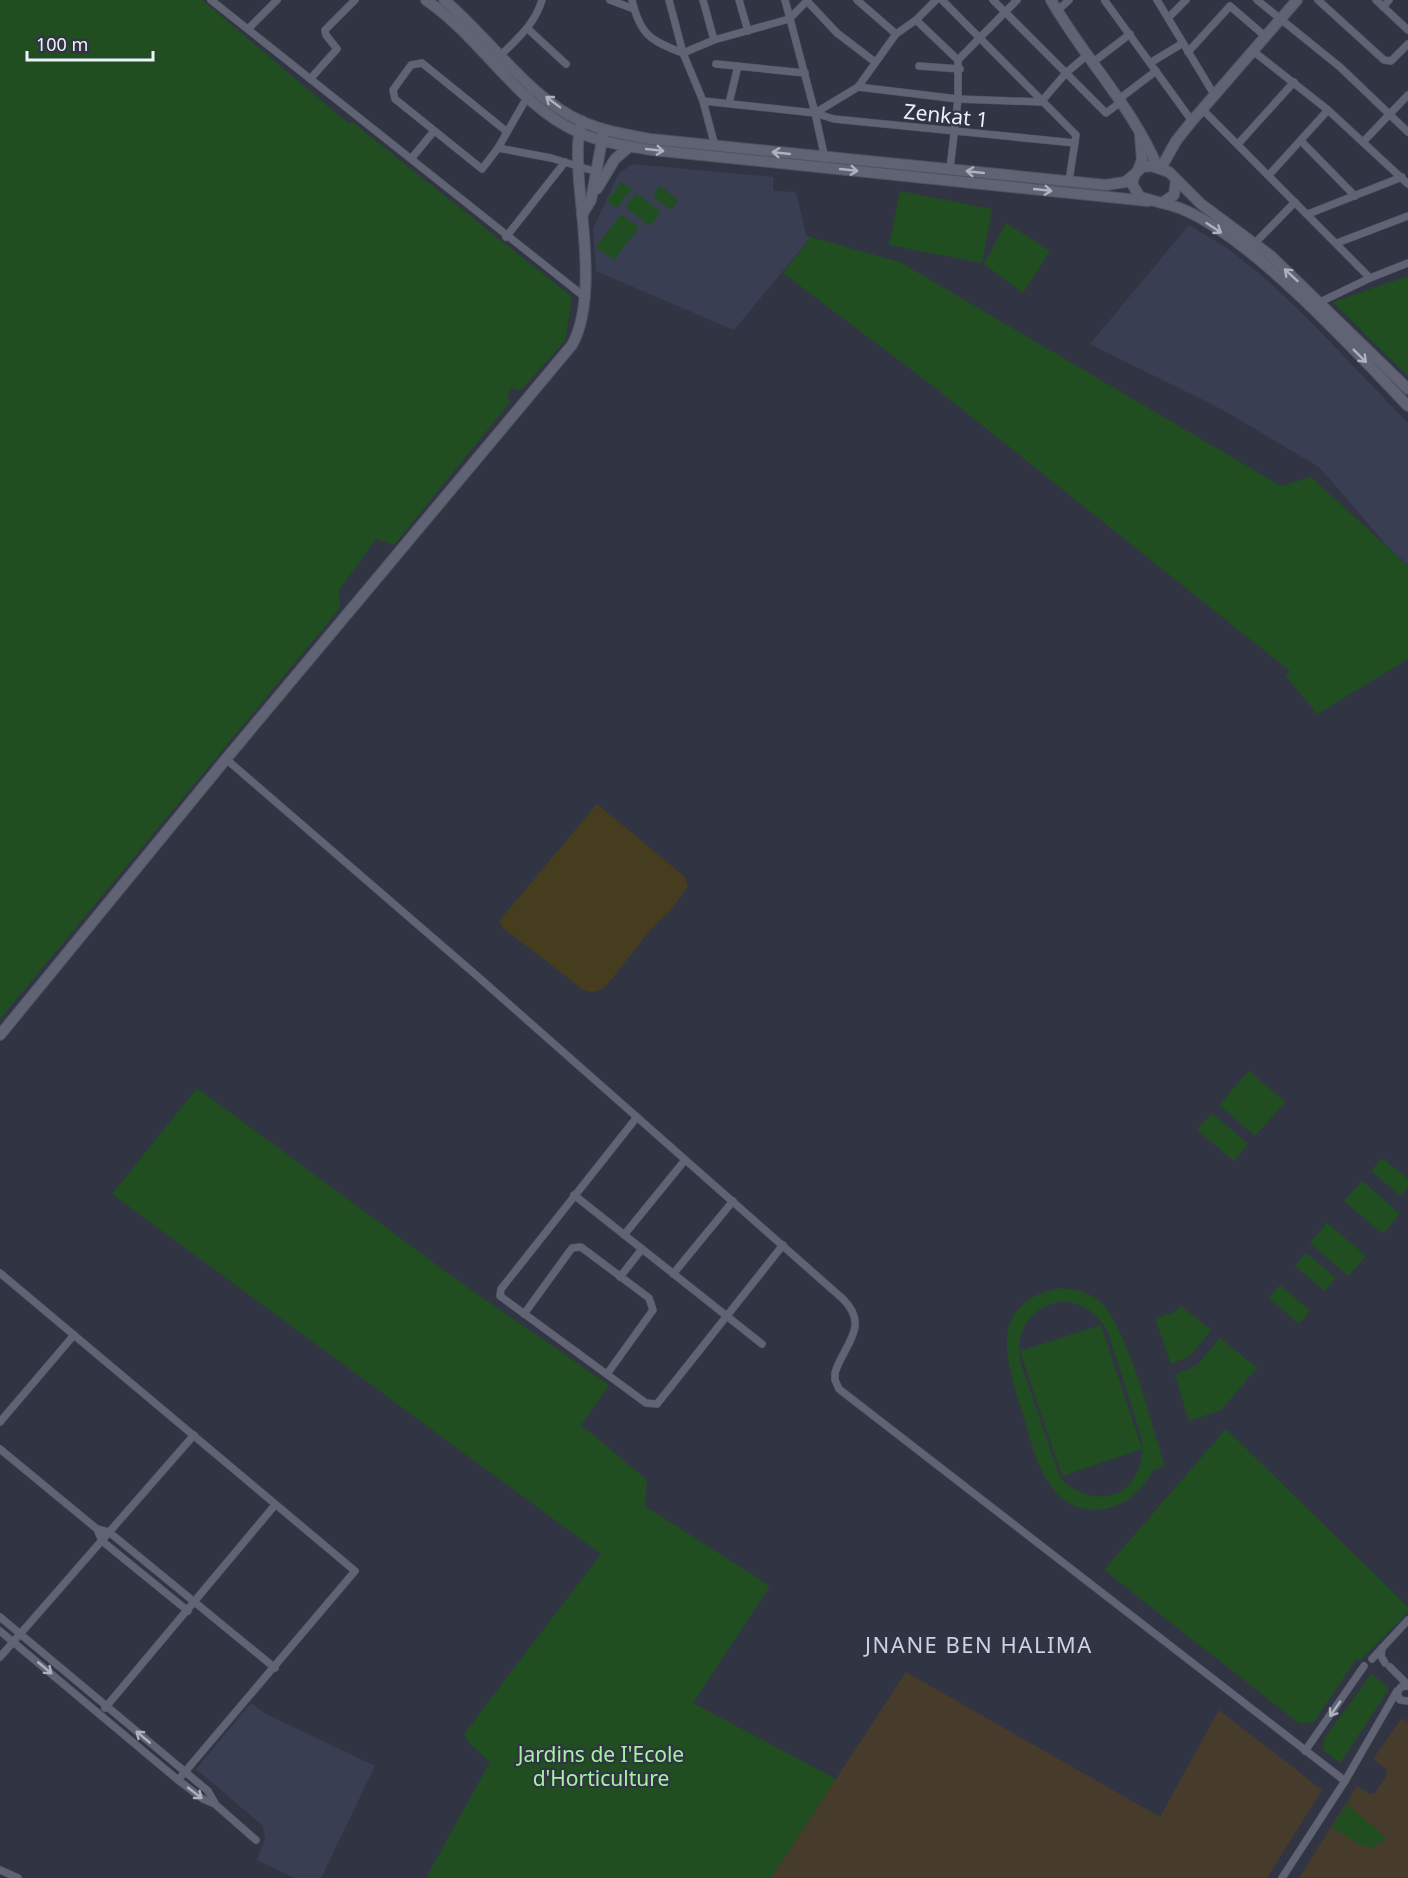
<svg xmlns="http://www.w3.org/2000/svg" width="1408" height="1878" font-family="'Noto Sans',sans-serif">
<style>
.commercial{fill:#473b2c}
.built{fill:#393e53}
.green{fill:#204e20;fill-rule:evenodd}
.sand{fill:#453d1d}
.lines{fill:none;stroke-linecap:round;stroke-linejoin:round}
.street-casing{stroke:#505360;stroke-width:8}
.secondary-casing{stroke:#505360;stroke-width:12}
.street{stroke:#5f6373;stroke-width:7}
.secondary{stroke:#5f6373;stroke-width:10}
.oneway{stroke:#aeb1be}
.labels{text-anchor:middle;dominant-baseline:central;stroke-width:4.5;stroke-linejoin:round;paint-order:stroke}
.street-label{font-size:21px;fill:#eef1fb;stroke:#313543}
.park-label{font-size:21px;fill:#a5f3a2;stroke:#313543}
.neighbourhood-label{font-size:22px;letter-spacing:1.5px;fill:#ccd1e3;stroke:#313543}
</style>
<rect width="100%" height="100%" fill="#313543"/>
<g class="commercial">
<polygon points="906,1672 1160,1817 1219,1710 1322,1790 1267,1878 771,1878"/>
<polygon points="1402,1718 1408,1722 1408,1878 1299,1878 1357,1786 1369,1794 1375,1793 1387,1775 1387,1770 1373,1759"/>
</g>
<g class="built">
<polygon points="633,164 773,177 773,191 796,192 806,235 811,237 734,330 596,271 593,229 619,173"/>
<polygon points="1189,225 1227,248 1266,279 1305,316 1408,423 1408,565 1390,549 1319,467 1223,410 1090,344"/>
<polygon points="251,1703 266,1714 375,1766 321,1878 294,1878 257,1860 265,1840 263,1826 196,1769"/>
</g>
<g class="green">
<polygon points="0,0 202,0 349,124 352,122 572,297 565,341 520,391 512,388 507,394 510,402 394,545 376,539 339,590 340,608 0,1019"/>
<polygon points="621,182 632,189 617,208 607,201"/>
<polygon points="660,186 678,200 671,210 652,196"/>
<polygon points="900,191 992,209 982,263 889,245"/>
<polygon points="636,193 661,212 650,226 625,207"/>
<polygon points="621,214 639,227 614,260 596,247"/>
<polygon points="1006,223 1050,251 1023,293 984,264"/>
<polygon points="811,237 900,262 1281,486 1311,477 1408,566 1408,659 1317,714 1286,676 1290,671 938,390 783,273"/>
<polygon points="1408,276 1408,376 1333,302"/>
<polygon points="1249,1071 1285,1102 1255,1136 1219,1105"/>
<polygon points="197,1088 464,1285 609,1385 581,1425 647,1480 645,1506 770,1586 693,1703 836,1779 771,1878 426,1878 490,1762 470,1744 464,1734 601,1554 112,1194"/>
<polygon points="1212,1113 1248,1144 1234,1161 1197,1130"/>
<polygon points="1382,1158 1408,1179 1408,1188 1401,1196 1371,1171"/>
<polygon points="1362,1181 1400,1214 1383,1234 1344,1201"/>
<polygon points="1327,1223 1366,1256 1348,1276 1310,1243"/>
<polygon points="1306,1253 1336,1278 1325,1291 1295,1266"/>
<polygon points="1280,1285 1310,1311 1299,1324 1269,1298"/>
<path d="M1063 1288C1076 1290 1088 1292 1098 1300 1127 1323 1152 1427 1165 1466L1153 1470C1131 1514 1077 1527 1048 1482 1035 1463 1030 1436 1023 1414 1005 1360 986 1300 1063 1288ZM1064 1301C1086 1305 1097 1313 1108 1332L1141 1436C1151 1490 1099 1517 1060 1478L1020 1361C1015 1328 1031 1306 1064 1301Z"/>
<polygon points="1181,1306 1211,1330 1190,1356 1171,1364 1155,1318 1174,1312"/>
<polygon points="1101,1325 1142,1449 1062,1476 1020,1351"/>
<polygon points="1220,1338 1257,1368 1221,1410 1189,1421 1175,1375 1197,1365"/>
<polygon points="1226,1429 1408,1607 1408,1612 1360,1660 1356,1659 1314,1722 1300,1724 1104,1570"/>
<polygon points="1372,1673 1389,1689 1340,1763 1323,1750 1324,1739"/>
<polygon points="1352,1795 1348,1805 1386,1838 1383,1843 1379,1841 1374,1850 1367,1845 1364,1847 1332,1828"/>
</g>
<path class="sand" d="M597 804 684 876 688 886 670 911 651 929 607 985C599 992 592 994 582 989L503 928 499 921Z"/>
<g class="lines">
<g class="street-casing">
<g id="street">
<polyline points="211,0 586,298"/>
<polyline points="610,0 634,9"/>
<path d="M632 0C640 35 651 41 683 53L714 40 789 19 808 0"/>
<polyline points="669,0 683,53 703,101 815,113 858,87 896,34 857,0"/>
<polyline points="703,0 714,40"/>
<polyline points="739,0 748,31"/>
<polyline points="785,0 815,113 825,159"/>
<polyline points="942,0 1076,135 1069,181"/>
<polyline points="1157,0 1215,96"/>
<polyline points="1257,0 1340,67 1408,132"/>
<polyline points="1318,0 1384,60 1391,61 1408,44"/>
<polyline points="1376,0 1408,30"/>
<polyline points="807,1 837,33 875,62"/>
<polyline points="1105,1 1192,121"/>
<polyline points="1383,7 1389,0"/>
<polyline points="1057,11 1069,0"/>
<polyline points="1168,18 1186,0"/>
<polyline points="916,20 936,0"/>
<polyline points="248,29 277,0"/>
<polyline points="528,29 566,64"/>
<polyline points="896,34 916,20 958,60 1017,0"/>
<polyline points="1253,51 1328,110 1408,184"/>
<polyline points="1188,52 1230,6 1266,37"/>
<path d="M501 55C518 38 535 24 542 0"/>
<polyline points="1086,56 1066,73 1106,113 1121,102"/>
<polyline points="1092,63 1130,34"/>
<polyline points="1150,63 1183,43"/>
<polyline points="716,64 805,73"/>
<polyline points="919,66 960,69"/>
<polyline points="311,78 337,49 326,35 325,30 355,0"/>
<polyline points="858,87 958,99 1041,102 1066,73 993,0"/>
<polyline points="1119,99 1156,71"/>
<polyline points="703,101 715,146"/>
<polyline points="729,103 738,66"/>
<polyline points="1203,110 1370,278 1408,263"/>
<polyline points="815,113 834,119 1075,143"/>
<polyline points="506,131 422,63 411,65 393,90 395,99 482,169 498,148 529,94"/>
<polyline points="1301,141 1355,196"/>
<polyline points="1363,142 1408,95"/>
<polyline points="1238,144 1294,82"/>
<polyline points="498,148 551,158 597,172"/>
<polyline points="411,159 434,131"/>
<polyline points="950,169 958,99 958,60"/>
<polyline points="1269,175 1328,110"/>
<polyline points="1308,214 1402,177"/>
<polyline points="506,237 565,162"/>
<polyline points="1255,243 1295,202"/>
<polyline points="1337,243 1408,216"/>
<polyline points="1316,304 1370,278"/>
<path d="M226 759 476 975 843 1299C871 1327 843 1345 835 1373V1380L839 1389 1345 1781"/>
<polyline points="637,1117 501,1289 500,1296 646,1403 657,1404 783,1245"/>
<polyline points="574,1195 762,1344"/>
<polyline points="624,1235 685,1160"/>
<polyline points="0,1273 355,1571 178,1780"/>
<polyline points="673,1274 733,1201"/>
<polyline points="620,1277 642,1249"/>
<polyline points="524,1314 572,1248 581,1247 649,1298 653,1310 607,1374"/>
<polyline points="0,1422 74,1335"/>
<polyline points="0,1449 97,1529 109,1532 275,1668"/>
<polyline points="97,1529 102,1541 188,1611"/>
<polyline points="0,1617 208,1791 216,1805 256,1840"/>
<polyline points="0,1631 178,1780 203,1799 215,1804"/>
<polyline points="1382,1648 1381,1656 1385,1663"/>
<polyline points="0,1657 194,1435"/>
<polyline points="1372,1659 1408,1620"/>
<polyline points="1390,1667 1408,1685"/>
<polyline points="1408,1686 1401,1687 1397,1693 1400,1700 1408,1701"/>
<polyline points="105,1708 275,1505"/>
<polyline points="1305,1751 1364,1666"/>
<polyline points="0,1870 18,1878"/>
<polyline points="1282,1878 1345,1781 1397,1691"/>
</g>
</g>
<g class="secondary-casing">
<g id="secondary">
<path d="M426 0C482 38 517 106 580 133 603 143 628 146 652 150L1148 201"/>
<path d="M444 0C490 38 527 97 583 122 604 131 628 135 650 139L1106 185 1125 182 1135 174"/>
<path d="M1051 0C1084 58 1132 106 1158 168"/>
<polyline points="1161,168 1176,141 1192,121 1297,0"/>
<polyline points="1138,170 1142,160 1140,134"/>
<polyline points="1176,180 1174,195 1162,203 1140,197 1132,184 1135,174 1142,167 1152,166 1169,172 1201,204 1271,256 1408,389"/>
<polyline points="597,189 615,159 629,147"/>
<path d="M1162 203C1233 215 1356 352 1408 406"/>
<polyline points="582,215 591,200 603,135"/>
<path d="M0 1035 226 759 572 345C595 304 583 227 579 181 578 161 576 140 582 121"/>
</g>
</g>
<use href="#street" class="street"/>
<use href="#secondary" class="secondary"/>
</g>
<defs><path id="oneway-shaft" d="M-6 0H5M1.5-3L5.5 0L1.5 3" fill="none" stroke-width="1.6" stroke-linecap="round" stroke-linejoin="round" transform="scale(1.5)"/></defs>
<g class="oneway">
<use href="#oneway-shaft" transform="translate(553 102) rotate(-143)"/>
<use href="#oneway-shaft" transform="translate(655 150) rotate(6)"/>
<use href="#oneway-shaft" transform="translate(781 153) rotate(-174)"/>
<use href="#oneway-shaft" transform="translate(849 170) rotate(6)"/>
<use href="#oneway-shaft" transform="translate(975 172) rotate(-174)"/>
<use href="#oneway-shaft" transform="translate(1043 190) rotate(6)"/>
<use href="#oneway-shaft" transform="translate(1214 228) rotate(33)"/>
<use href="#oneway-shaft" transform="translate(1291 275) rotate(-137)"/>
<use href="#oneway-shaft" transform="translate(1360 356) rotate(45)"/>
<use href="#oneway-shaft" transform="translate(45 1668) rotate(40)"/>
<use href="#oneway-shaft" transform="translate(1335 1709) rotate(125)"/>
<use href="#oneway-shaft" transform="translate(143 1737) rotate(-140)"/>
<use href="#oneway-shaft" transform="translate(195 1793) rotate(38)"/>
</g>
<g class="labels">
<g class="street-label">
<text transform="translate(946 115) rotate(6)">Zenkat 1</text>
</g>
<g class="park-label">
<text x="601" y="1754">Jardins de I'Ecole<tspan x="601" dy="24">d'Horticulture</tspan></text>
</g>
<g class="neighbourhood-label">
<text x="979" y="1644">JNANE BEN HALIMA</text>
</g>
</g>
<path d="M27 51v9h126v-9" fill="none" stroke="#eef1fb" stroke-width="3"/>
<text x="36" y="51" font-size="18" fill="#eef1fb" stroke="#313543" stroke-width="4.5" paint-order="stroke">100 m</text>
</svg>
